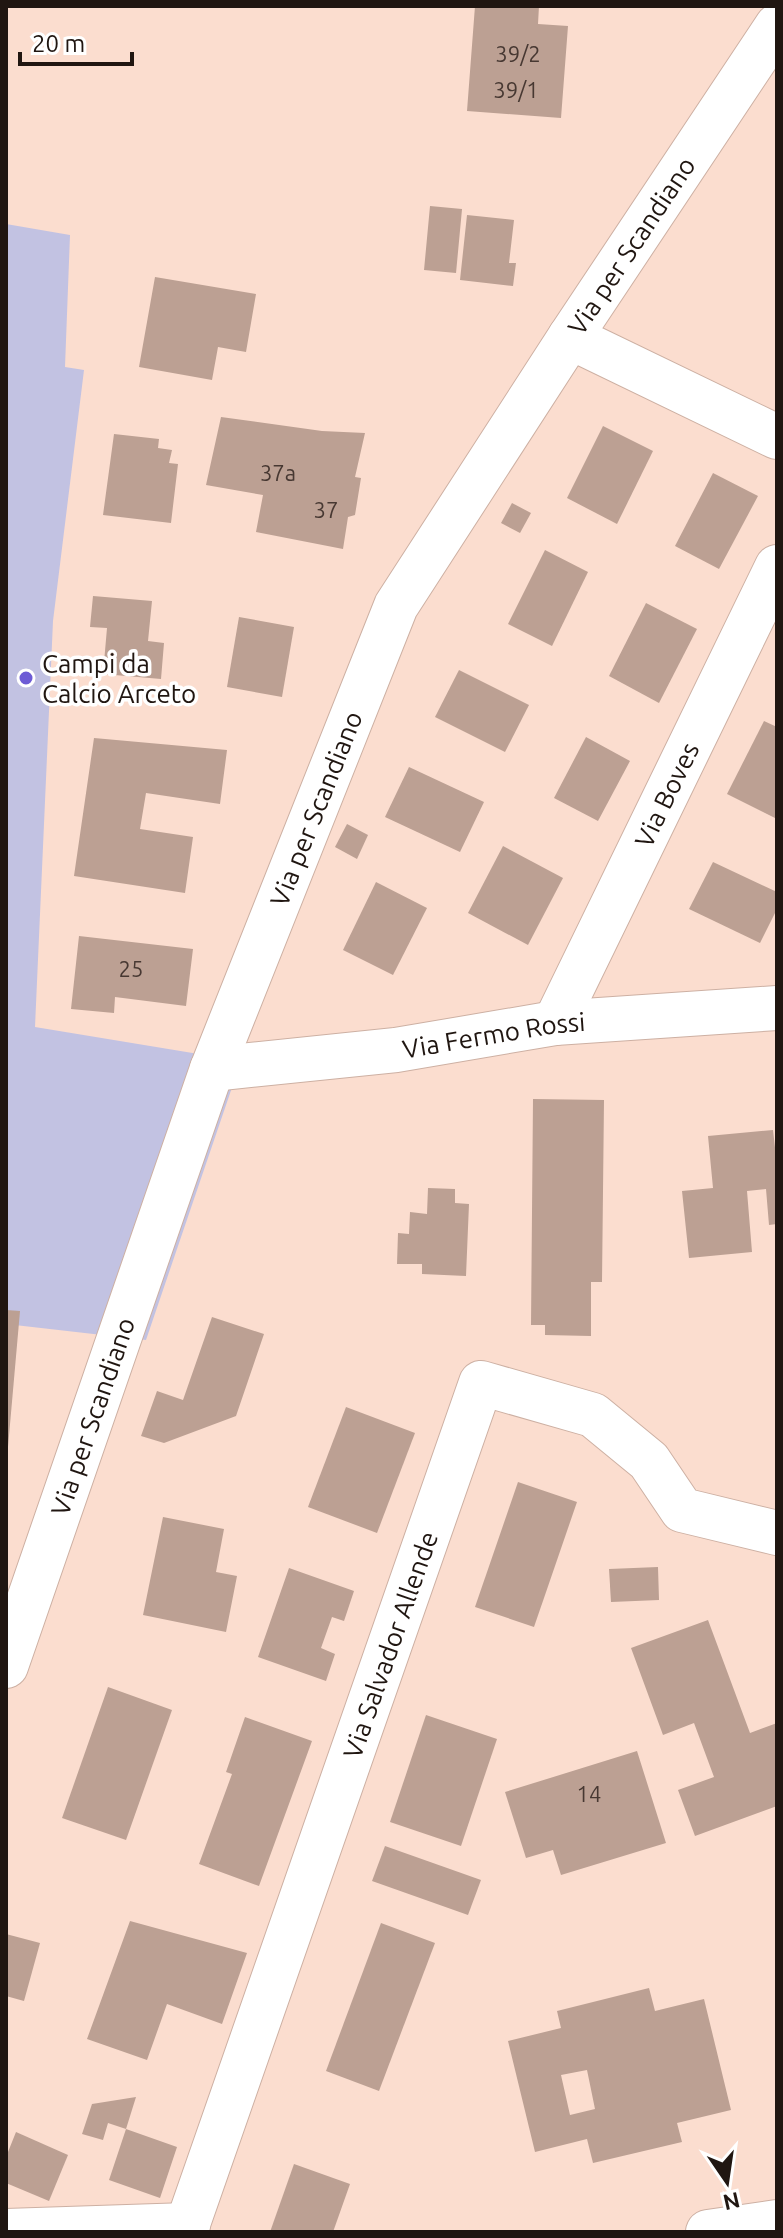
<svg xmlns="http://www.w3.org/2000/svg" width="783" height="2238" font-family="Ubuntu,sans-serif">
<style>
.green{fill:#c2c2e2}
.building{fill:#bca093;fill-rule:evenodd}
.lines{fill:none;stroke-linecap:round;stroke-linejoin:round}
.street-casing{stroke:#cdb0a3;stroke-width:46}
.secondary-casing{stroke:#cdb0a3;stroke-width:46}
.street{stroke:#fff;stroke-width:44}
.secondary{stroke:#fff;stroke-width:44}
.poi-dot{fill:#6d5bd5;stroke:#fff;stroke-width:3}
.labels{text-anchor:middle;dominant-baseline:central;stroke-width:7;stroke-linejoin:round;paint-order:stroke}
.number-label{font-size:22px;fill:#473832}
.street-label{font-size:26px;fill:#201611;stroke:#fff}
.poi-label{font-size:26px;fill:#201611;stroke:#fff;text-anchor:start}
</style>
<rect width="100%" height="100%" fill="#fbddcf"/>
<polygon class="green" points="6,224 70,235 65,367 84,370 53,621 35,1027 241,1061 146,1340 6,1324"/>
<g class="building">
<polygon points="475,6 539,6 538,24 568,26 561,118 467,111"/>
<polygon points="430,206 462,209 456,273 424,270"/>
<polygon points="467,215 514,220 509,263 516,263 513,286 460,280"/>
<polygon points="155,277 256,294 246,352 218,347 212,380 139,367"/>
<polygon points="221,417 322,431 365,433 355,477 361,478 355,515 348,517 343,549 256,532 263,495 206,485"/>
<polygon points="603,426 653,451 617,524 567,498"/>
<polygon points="114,434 159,439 158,448 172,450 169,463 178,464 171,523 103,515"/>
<polygon points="713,473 758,496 719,569 675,546"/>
<polygon points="512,503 531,513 520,533 501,523"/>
<polygon points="545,550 588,572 552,646 508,624"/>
<polygon points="93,596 152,601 148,641 164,643 161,679 103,674 107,628 90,627"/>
<polygon points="646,603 697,629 659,703 609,676"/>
<polygon points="239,617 294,627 282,697 227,687"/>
<polygon points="459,670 529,705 505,752 435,717"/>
<polygon points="764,721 777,727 777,819 727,794"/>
<polygon points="586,737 630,761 598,821 554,798"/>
<polygon points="94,738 227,750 220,804 146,793 140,829 193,837 185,893 74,876"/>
<polygon points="409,767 484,802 460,852 385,817"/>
<polygon points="347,824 368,835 357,859 335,847"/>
<polygon points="503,846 563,878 528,945 468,913"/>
<polygon points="713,862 777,892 777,909 760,943 689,909"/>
<polygon points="376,882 427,908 393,975 343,950"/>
<polygon points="79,936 193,949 186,1006 115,997 114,1013 71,1009"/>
<polygon points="533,1099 604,1100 602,1282 591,1282 591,1336 545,1335 545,1325 531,1325"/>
<polygon points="773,1130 777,1165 777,1224 769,1225 766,1189 747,1191 752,1252 689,1258 682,1191 713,1188 708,1136"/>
<polygon points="428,1188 455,1189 455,1203 469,1204 466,1276 422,1274 422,1264 397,1264 398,1233 409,1234 410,1212 427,1214"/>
<polygon points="6,1310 20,1311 8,1447 6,1447"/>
<polygon points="212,1317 264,1334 236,1416 164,1443 141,1436 157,1391 183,1400"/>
<polygon points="346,1407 415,1433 377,1533 308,1507"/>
<polygon points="518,1482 577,1502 534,1627 475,1607"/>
<polygon points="163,1517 224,1529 216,1572 237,1576 226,1632 143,1615"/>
<polygon points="658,1567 659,1600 611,1602 609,1569"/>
<polygon points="289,1568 354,1591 344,1621 332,1617 321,1648 335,1654 326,1681 258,1657"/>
<polygon points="708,1620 750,1733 777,1723 777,1806 695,1836 678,1790 714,1777 694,1723 663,1735 631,1648"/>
<polygon points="108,1687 172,1710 126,1840 62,1818"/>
<polygon points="426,1715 497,1739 461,1846 390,1822"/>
<polygon points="245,1717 312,1741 259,1886 199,1864 232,1774 226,1772"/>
<polygon points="637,1751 666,1843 561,1875 553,1850 526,1858 505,1792"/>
<polygon points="385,1846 481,1880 468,1915 372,1881"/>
<polygon points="130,1921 247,1953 222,2024 167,2004 147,2060 87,2039"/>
<polygon points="381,1923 435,1943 379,2091 326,2071"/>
<polygon points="6,1934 40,1943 24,2001 6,1996"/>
<path d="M649 1988 655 2011 704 1999 731 2110 677 2123 682 2142 593 2163 587 2139 535 2152 508 2041 561 2028 557 2011ZM587 2070 595 2109 570 2115 561 2075Z"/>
<polygon points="136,2097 126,2129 177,2147 160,2198 109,2180 126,2129 108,2123 103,2140 82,2134 92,2104"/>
<polygon points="16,2132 68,2155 49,2201 6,2183 6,2157"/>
<polygon points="294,2164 350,2184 333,2232 270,2232"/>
</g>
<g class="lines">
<g class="street-casing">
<g id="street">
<polyline points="570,337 777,437"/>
<path id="s1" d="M555 1023 777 567"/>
<path id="s2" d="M212 1069 396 1050 555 1023 777 1008"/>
<polyline points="6,2231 188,2225"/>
<path id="s3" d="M185 2232 481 1383 593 1415 649 1461 682 1510 777 1533"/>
<polyline points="708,2232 777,2222"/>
</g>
</g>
<g class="secondary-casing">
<g id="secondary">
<path id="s4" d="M6 1666 212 1069 396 606 570 337 777 26"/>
</g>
</g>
<use href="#street" class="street"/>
<use href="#secondary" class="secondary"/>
</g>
<circle class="poi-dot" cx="26" cy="678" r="8"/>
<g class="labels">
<g class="number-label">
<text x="518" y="53">39/2</text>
<text x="516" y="89">39/1</text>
<text x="278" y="472">37a</text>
<text x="326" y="509">37</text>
<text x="131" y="968">25</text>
<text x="589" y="1793">14</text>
</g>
<g class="street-label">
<text stroke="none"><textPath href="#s4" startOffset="1560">Via per Scandiano</textPath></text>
<text stroke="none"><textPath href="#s1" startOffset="254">Via Boves</textPath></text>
<text stroke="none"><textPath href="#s4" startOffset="912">Via per Scandiano</textPath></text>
<text stroke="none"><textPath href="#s2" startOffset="284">Via Fermo Rossi</textPath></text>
<text stroke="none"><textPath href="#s4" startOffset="264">Via per Scandiano</textPath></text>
<text stroke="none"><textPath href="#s3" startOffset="622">Via Salvador Allende</textPath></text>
</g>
<g class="poi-label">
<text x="42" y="663">Campi da<tspan x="42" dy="30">Calcio Arceto</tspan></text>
</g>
</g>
<rect width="783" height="2238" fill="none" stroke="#201611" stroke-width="16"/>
<g transform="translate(727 2182) rotate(167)" stroke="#ffffff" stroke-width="6" paint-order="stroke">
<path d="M0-6L14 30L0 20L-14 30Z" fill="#201611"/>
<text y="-12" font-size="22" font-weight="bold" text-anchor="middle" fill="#201611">N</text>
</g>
<path d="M20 52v12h112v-12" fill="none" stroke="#201611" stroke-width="4"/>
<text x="32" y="52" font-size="24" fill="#201611" stroke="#ffffff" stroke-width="6" paint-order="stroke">20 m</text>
</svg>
